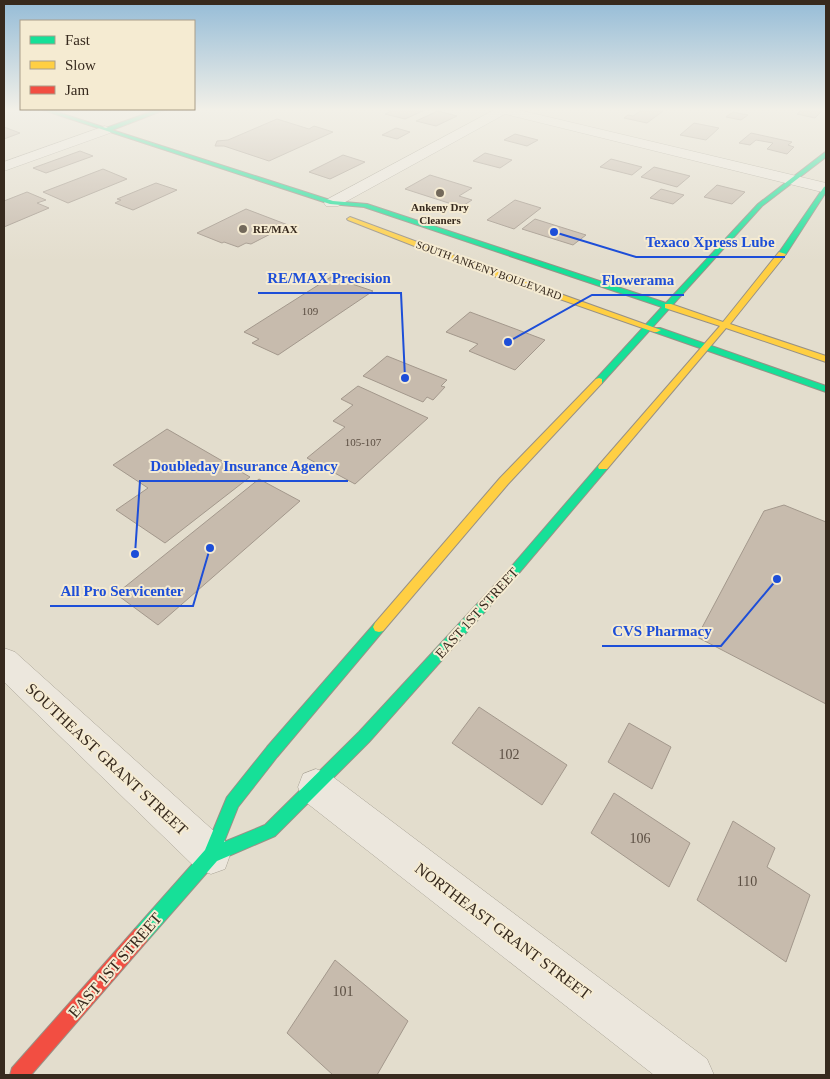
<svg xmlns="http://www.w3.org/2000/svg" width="830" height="1079" font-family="Georgia,serif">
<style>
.building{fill:#c7bbad;stroke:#a3988c}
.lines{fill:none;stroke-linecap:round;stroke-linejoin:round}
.street-casing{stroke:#a8a295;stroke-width:1}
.fast-casing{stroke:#989186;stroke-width:2}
.slow-casing{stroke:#989186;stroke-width:2}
.jam-casing{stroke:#989186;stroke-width:2}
.street{fill:#ece7dd;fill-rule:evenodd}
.fast{fill:#16e098;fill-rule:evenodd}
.slow{fill:#ffcf43;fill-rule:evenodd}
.jam{fill:#f24e42;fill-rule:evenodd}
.poi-dot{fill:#73695b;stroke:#f5ebd2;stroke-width:2}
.labels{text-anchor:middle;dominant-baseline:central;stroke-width:4;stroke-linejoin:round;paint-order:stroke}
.far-poi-label{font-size:11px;font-weight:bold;fill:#372a1e;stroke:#f5ebd2}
.far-street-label{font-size:11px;fill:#372a1e;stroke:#f5ebd2}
.number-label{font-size:11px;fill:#5b4e42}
.street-label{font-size:14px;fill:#372a1e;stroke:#f5ebd2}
.near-number-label{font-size:14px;fill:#5b4e42}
.near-street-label{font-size:16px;fill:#372a1e;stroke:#f5ebd2}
.leader{fill:none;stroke:#1d4ed8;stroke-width:2}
.callout-dot{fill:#1d4ed8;stroke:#f5ebd2;stroke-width:2}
.callout-label{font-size:15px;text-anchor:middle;font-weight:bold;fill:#1d4ed8;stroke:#f5ebd2;stroke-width:4;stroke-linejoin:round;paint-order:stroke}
</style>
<rect width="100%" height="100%" fill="#e3ddcd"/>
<g class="building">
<polygon points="393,110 425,110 405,119 385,114"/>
<polygon points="642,110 657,110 663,111 647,123 624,118 628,115 633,116"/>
<polygon points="802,110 823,110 815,118 797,114"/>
<polygon points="438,111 457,116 436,126 416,121"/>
<polygon points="733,112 748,115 741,120 726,117"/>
<polygon points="277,119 309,129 314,126 333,132 269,161 224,146 215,146 217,141 228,140"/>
<polygon points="694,123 719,128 706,140 680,135"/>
<polygon points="4,127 20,133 4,139"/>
<polygon points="396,128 410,132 397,139 382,135"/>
<polygon points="751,133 792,142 788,145 794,147 787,154 767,149 773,143 756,140 750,145 739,143"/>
<polygon points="515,134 538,140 527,146 504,140"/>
<polygon points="80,151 93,156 46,173 33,168"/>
<polygon points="485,153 512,160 500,168 473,161"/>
<polygon points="343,155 365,162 330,179 309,172"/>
<polygon points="611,159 642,167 632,175 600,167"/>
<polygon points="654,167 690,176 677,187 641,177"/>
<polygon points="103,169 127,179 68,203 43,192"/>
<polygon points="430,175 472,188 459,196 472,200 461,207 405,189"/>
<polygon points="156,183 177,190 133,210 115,203 121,200 117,199"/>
<polygon points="717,185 745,192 732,204 704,197"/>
<polygon points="661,189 684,195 673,204 650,198"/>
<polygon points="27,192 46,200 37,203 49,208 4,227 4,201"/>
<polygon points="515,200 541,208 514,229 487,220"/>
<polygon points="246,209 288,225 251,244 246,243 238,247 224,242 222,243 197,233"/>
<polygon points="535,219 586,235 573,245 522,229"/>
<polygon points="331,277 373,291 278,355 252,343 259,339 244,332"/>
<polygon points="470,312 545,340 515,370 469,351 478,344 446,332"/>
<polygon points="387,356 447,380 441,386 445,387 433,400 427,397 423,402 363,376"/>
<polygon points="358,386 428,418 355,484 307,458 345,427 333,421 353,405 341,399"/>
<polygon points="167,429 250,477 165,543 116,510 148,488 113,465"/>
<polygon points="259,479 300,501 158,625 116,594"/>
<polygon points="784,505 826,522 826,704 697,637 764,511"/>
<polygon points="479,707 567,765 542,805 452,743"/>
<polygon points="629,723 671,747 652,789 608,762"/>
<polygon points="614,793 690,843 669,887 591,833"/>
<polygon points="733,821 775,848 767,867 810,895 786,962 697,900"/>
<polygon points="335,960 408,1021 377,1075 333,1075 287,1033"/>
</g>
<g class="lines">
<g class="street-casing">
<g id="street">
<polygon points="494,110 519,110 826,183 826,193 505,114 338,206 326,206 324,203 326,200"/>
<polygon points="105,126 112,130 110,133 4,171 4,162"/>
<polygon points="4,648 15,652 225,841 230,855 225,869 211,874 197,869 4,682"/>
<polygon points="316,769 329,774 707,1059 714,1075 654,1075 303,800 298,787 303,774"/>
</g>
</g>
<g class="fast-casing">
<g id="fast">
<polygon points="43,110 51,110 106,128 156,110 164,110 112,130 333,201 367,204 666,303 758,204 824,153 826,152 826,157 762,206 602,383 596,383 596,379 662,307 364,207 330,204"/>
<polygon points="826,186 826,192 786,254 779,256 778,254 824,187"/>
<polygon points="654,328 660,328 826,386 826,392 654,332"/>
<polygon points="603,463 608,467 607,469 513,580 369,742 275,836 217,861 147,941 141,943 135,941 133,935 135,929 205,850 227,797 267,747 375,623 379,622 383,623 385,627 383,631 277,757 238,807 224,842 265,825 359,732 505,574 599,465"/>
</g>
</g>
<g class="slow-casing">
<g id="slow">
<polygon points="350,217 474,263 661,330 657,332 654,332 468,267 348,220 347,219"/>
<polygon points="779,252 786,254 730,324 826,356 826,362 726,328 607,469 599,469 598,467 599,465 720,326 665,308 665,304 671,304 723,322"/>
<polygon points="599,378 602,379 602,383 508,484 383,631 379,632 375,631 373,627 375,623 500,478 596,379"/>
</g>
</g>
<g class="jam-casing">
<polygon id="jam" points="141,927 147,929 149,935 147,941 31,1075 10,1075 12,1068 135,929"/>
</g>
<use href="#street" class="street"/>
<use href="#fast" class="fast"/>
<use href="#slow" class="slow"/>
<use href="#jam" class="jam"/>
</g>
<linearGradient id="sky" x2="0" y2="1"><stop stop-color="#95bcd7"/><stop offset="0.42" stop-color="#f2f0e8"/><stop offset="1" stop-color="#f2f0e8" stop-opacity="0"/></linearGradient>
<rect width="830" height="261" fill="url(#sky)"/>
<g class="poi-dot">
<circle cx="440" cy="193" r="5"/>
<circle cx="243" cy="229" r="5"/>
</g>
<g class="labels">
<g class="far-poi-label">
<text x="440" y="207">Ankeny Dry<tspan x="440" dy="13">Cleaners</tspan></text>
<text x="253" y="229" text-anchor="start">RE/MAX</text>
</g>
<g class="far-street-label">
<text transform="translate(489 270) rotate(20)">SOUTH ANKENY BOULEVARD</text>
</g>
<g class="number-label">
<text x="310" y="311">109</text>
<text x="363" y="442">105-107</text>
</g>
<g class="street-label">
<text transform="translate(477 613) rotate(-48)">EAST 1ST STREET</text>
</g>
<g class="near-number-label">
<text x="509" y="754">102</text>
<text x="640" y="838">106</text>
<text x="747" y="881">110</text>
<text x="343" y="991">101</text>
</g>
<g class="near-street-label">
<text transform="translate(107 759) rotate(43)">SOUTHEAST GRANT STREET</text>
<text transform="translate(503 931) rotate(37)">NORTHEAST GRANT STREET</text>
<text transform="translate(115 965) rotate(-49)">EAST 1ST STREET</text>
</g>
</g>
<path class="leader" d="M554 232L636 257H785M405 378L401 293H258M508 342L592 295H684M135 554L140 481H348M210 548L193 606H50M777 579L721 646H602"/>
<g class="callout-dot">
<circle cx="554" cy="232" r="5"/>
<circle cx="405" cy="378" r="5"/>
<circle cx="508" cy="342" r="5"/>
<circle cx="135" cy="554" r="5"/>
<circle cx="210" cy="548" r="5"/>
<circle cx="777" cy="579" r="5"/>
</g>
<g class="callout-label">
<text x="710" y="247">Texaco Xpress Lube</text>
<text x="329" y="283">RE/MAX Precision</text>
<text x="638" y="285">Flowerama</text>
<text x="244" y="471">Doubleday Insurance Agency</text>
<text x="122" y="596">All Pro Servicenter</text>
<text x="662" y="636">CVS Pharmacy</text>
</g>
<rect width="830" height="1079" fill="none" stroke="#372a1e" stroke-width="10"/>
<rect x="20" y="20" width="175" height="90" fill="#f5ebd2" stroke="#a99e8a"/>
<rect x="30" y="36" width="25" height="8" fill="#16e098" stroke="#a99e8a"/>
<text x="65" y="45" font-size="15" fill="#372a1e">Fast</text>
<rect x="30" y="61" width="25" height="8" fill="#ffcf43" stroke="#a99e8a"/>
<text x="65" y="70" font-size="15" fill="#372a1e">Slow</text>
<rect x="30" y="86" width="25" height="8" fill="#f24e42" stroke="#a99e8a"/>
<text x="65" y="95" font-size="15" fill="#372a1e">Jam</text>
</svg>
